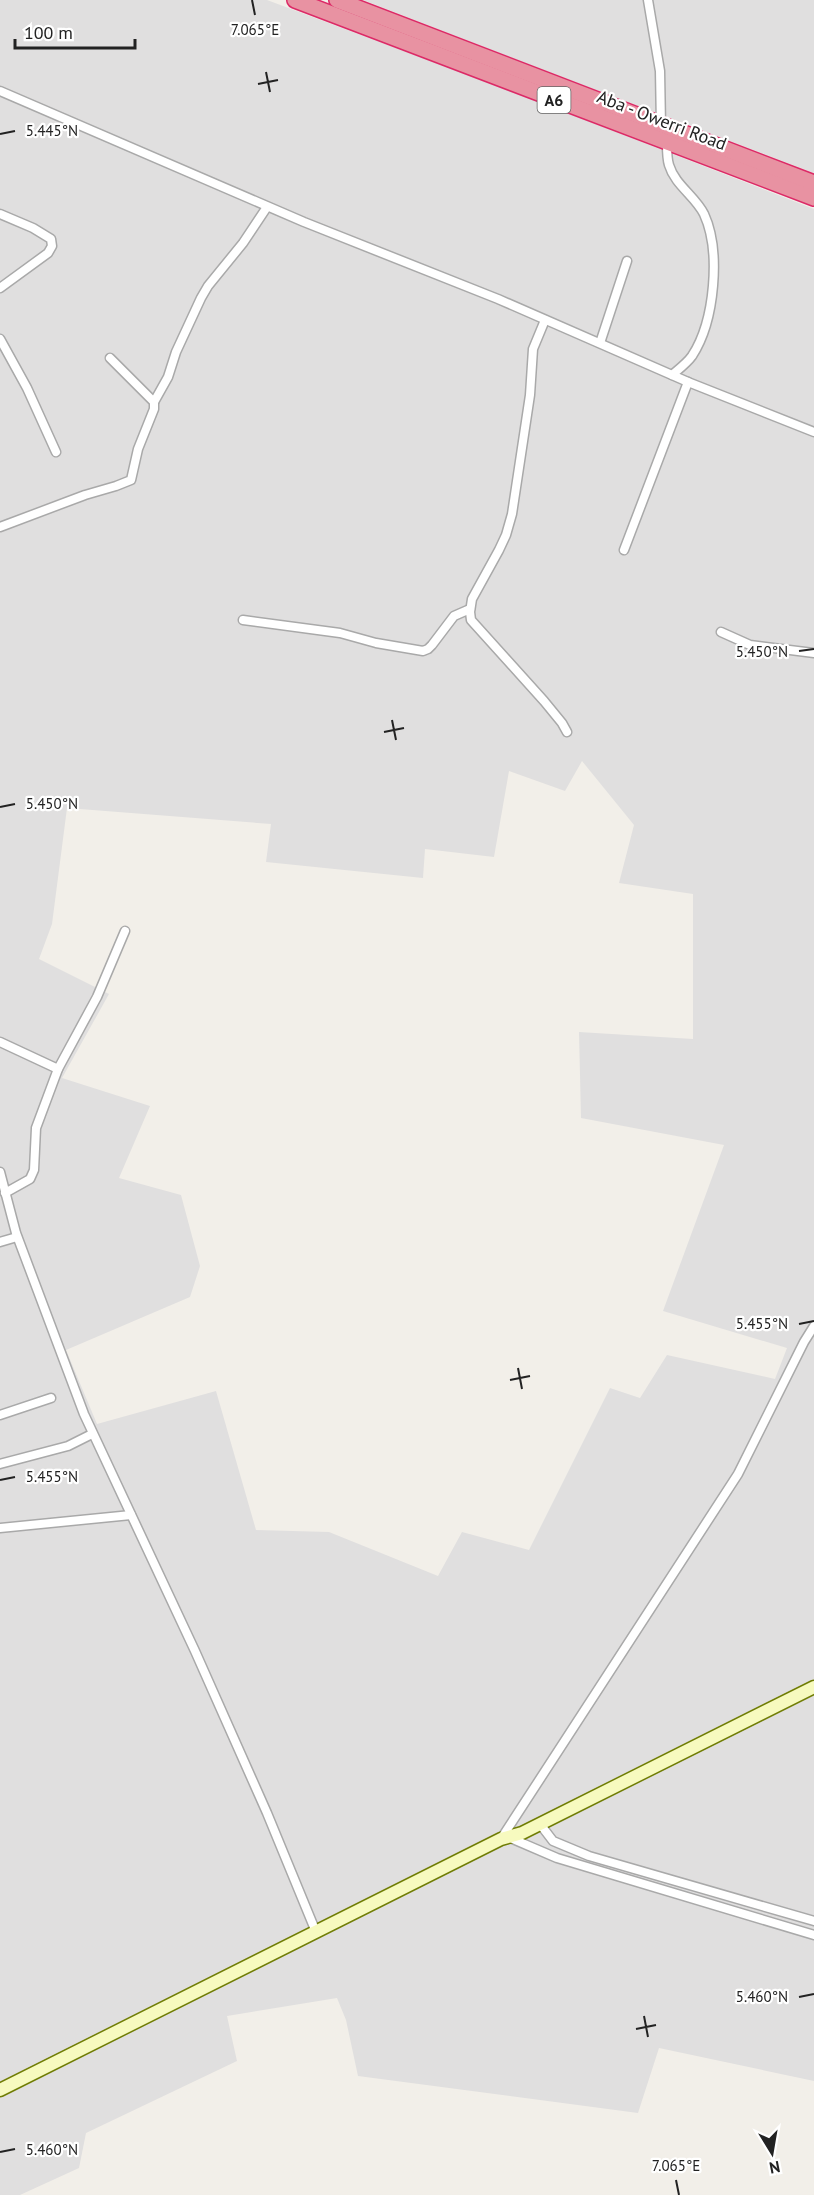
<svg xmlns="http://www.w3.org/2000/svg" width="814" height="2195" font-family="'PT Sans',sans-serif">
<style>
.residential{fill:#e0dfdf;fill-rule:evenodd}
.lines{fill:none;stroke-linecap:round;stroke-linejoin:round}
.street-casing{stroke:#a9a9a9;stroke-width:11}
.secondary-casing{stroke:#707d05;stroke-width:15}
.highway-casing{stroke:#dc2a67;stroke-width:18}
.street{stroke:#fff;stroke-width:8}
.secondary{stroke:#f7fabf;stroke-width:12}
.highway{stroke:#e892a2;stroke-width:15}
.ticks{fill:none;stroke:#222;stroke-width:2}
.labels{text-anchor:middle;dominant-baseline:central;stroke-width:4.5;stroke-linejoin:round;paint-order:stroke}
.shield{fill:#fff;stroke:#646464;stroke-width:1.5}
.shield-label{font-size:16px;font-weight:bold;fill:#222}
.street-label{font-size:18px;fill:#222;stroke:#fff}
.ticks-label{font-size:15px;text-anchor:middle;fill:#222;stroke:#fff;stroke-width:4.5;stroke-linejoin:round;paint-order:stroke}
</style>
<rect width="100%" height="100%" fill="#f2efe9"/>
<g class="residential">
<path d="M0 0H267L503 88 814 209V2081L659 2048 638 2113 358 2076 346 2020 337 1998 227 2016 237 2061 86 2133 79 2168 20 2195H0ZM582 761 634 825 619 883 693 894V1039L579 1032 581 1118 724 1145 663 1311 787 1348 775 1379 667 1355 640 1398 610 1388 529 1550 462 1532 438 1576 329 1532 256 1530 216 1391 97 1424 66 1350 190 1297 200 1266 181 1195 119 1178 150 1106 62 1078 109 994 39 959 52 924 67 808 271 824 266 862 423 878 425 849 494 857 509 771 565 791Z"/>
<polygon points="363,0 814,0 814,173 505,55"/>
</g>
<g class="lines">
<g class="street-casing">
<g id="street">
<polyline points="648,0 660,71 661,126"/>
<polyline points="0,91 304,222 498,299 688,382 814,432"/>
<path d="M667 143C667 150 667 159 669 165 675 185 695 196 704 214 721 251 715 321 692 356 687 363 679 369 672 375"/>
<polyline points="0,214 33,228 51,239 52,246 48,253 0,288"/>
<polyline points="545,320 533,349 530,395 512,514 506,535 499,550 472,599 470,612 471,620 544,701 562,723 567,732"/>
<polyline points="0,339 27,388 56,452"/>
<polyline points="600,343 627,261"/>
<polyline points="154,402 168,377 176,352 201,298 208,286 243,243 267,207"/>
<polyline points="0,527 85,495 116,486 131,480 138,449 154,409 154,402 110,358"/>
<polyline points="624,550 688,382"/>
<polyline points="243,620 340,633 376,643 423,651 428,649 432,645 454,616 470,609"/>
<polyline points="721,632 750,645 814,653"/>
<polyline points="0,1042 58,1069"/>
<polyline points="0,1172 16,1233 84,1414 195,1651 267,1813 316,1932"/>
<polyline points="5,1193 30,1179 34,1170 36,1128 58,1069 97,997 125,931"/>
<polyline points="0,1242 17,1237"/>
<polyline points="0,1415 51,1398"/>
<polyline points="0,1464 68,1446 92,1434"/>
<polyline points="0,1528 131,1515"/>
<polyline points="540,1824 553,1841 589,1856 814,1921"/>
<polyline points="508,1837 557,1858 814,1935"/>
<polyline points="501,1839 738,1474 804,1342 814,1326"/>
</g>
</g>
<g class="secondary-casing">
<polyline id="secondary" points="0,2090 501,1839 522,1833 814,1687"/>
</g>
<g class="highway-casing">
<g id="highway">
<polyline points="295,0 814,198"/>
<polyline points="337,0 814,183"/>
</g>
</g>
<use href="#street" class="street"/>
<use href="#secondary" class="secondary"/>
<use href="#highway" class="highway"/>
</g>
<path class="ticks" d="M252 0 255 15M266 72 270 92M258 84 278 80M0 134 15 131M799 651 814 649M392 720 396 740M384 732 404 728M0 807 15 804M799 1324 814 1321M518 1368 522 1389M510 1380 530 1376M0 1480 15 1477M799 1997 814 1994M644 2016 648 2037M636 2029 656 2025M0 2152 15 2149M676 2180 679 2195"/>
<g class="labels">
<rect class="shield" x="537.5" y="87" width="33" height="26" rx="4.5"/>
<g class="shield-label">
<text x="554" y="100">A6</text>
</g>
<g class="street-label">
<text transform="translate(662 120) rotate(21)">Aba - Owerri Road</text>
</g>
</g>
<g class="ticks-label">
<text x="255" y="35">7.065°E</text>
<text x="52" y="136">5.445°N</text>
<text x="762" y="657">5.450°N</text>
<text x="52" y="809">5.450°N</text>
<text x="762" y="1329">5.455°N</text>
<text x="52" y="1482">5.455°N</text>
<text x="762" y="2002">5.460°N</text>
<text x="52" y="2155">5.460°N</text>
<text x="676" y="2171">7.065°E</text>
</g>
<g transform="translate(772 2153) rotate(169)" stroke="#ffffff" stroke-width="4.5" paint-order="stroke">
<path d="M0-4.5L10 22L0 15L-10 22Z" fill="#222222"/>
<text y="-9" font-size="16" font-weight="bold" text-anchor="middle" fill="#222222">N</text>
</g>
<path d="M15 39v9h120v-9" fill="none" stroke="#222222" stroke-width="3"/>
<text x="24" y="39" font-size="18" fill="#222222" stroke="#ffffff" stroke-width="4.5" paint-order="stroke">100 m</text>
</svg>
